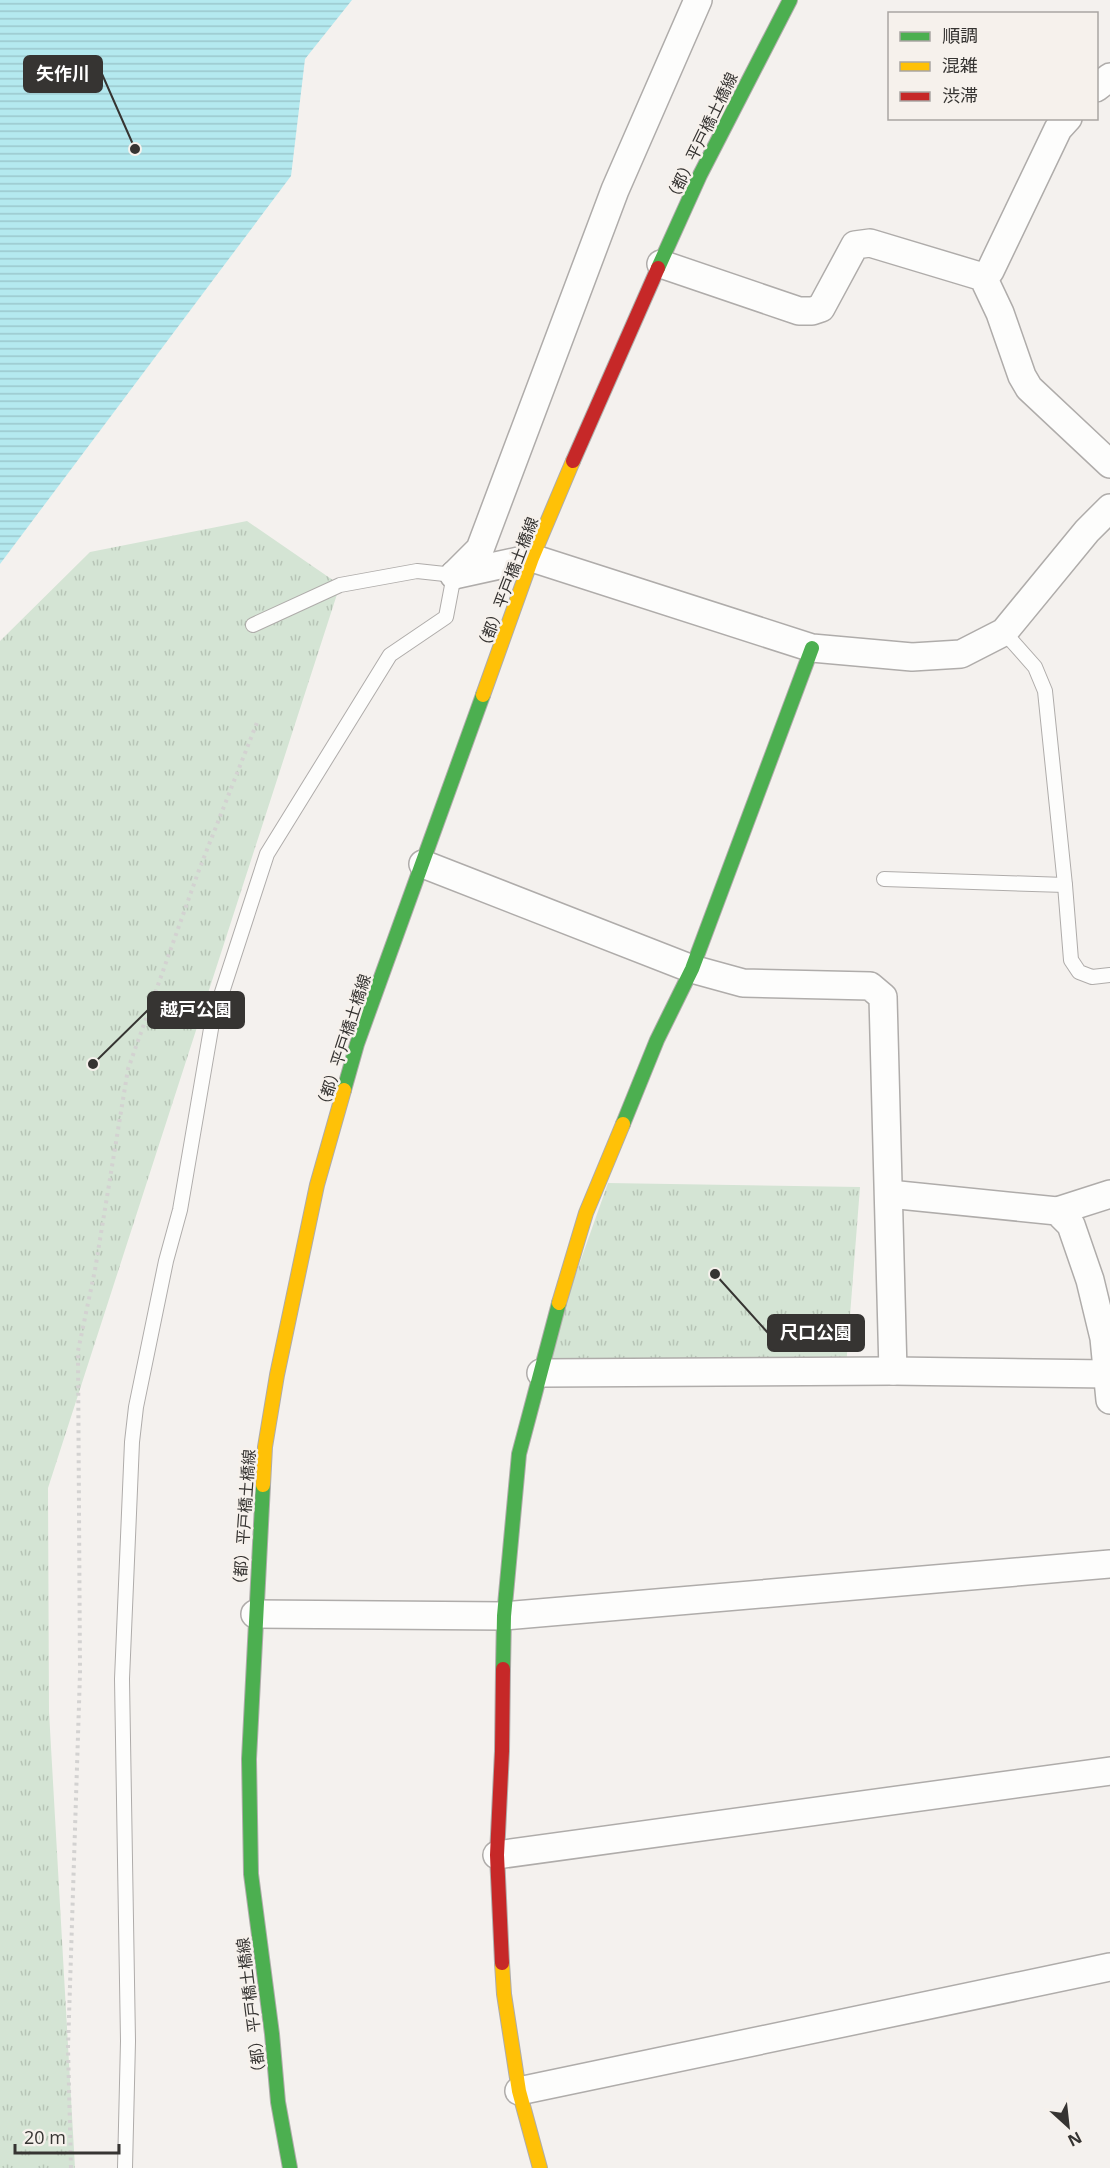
<svg xmlns="http://www.w3.org/2000/svg" width="1110" height="2168" font-family="'Open Sans','Noto Sans JP',sans-serif">
<style>
.park{fill:url(#park-tufts)}
.water{fill:url(#water-rules)}
.lines{fill:none;stroke-linecap:round;stroke-linejoin:round}
.lane-casing{stroke:#afacaa;stroke-width:16}
.street-casing{stroke:#afacaa;stroke-width:30}
.fast-casing{stroke:#afacaa;stroke-width:16}
.slow-casing{stroke:#afacaa;stroke-width:16}
.jam-casing{stroke:#afacaa;stroke-width:16}
.path{stroke:#d3d2d1;stroke-width:4;stroke-dasharray:3 4.5;stroke-linecap:butt}
.lane{stroke:#fdfdfc;stroke-width:14}
.street{stroke:#fdfdfc;stroke-width:27}
.fast{stroke:#4caf50;stroke-width:14}
.slow{stroke:#ffc107;stroke-width:14}
.jam{stroke:#c62828;stroke-width:14}
.labels{text-anchor:middle;dominant-baseline:central;stroke-width:5;stroke-linejoin:round;paint-order:stroke}
.street-label{font-size:16px;fill:#363432;stroke:#f6f1ec}
.leader{fill:none;stroke:#363432;stroke-width:2}
.callout-dot{fill:#363432;stroke:#f6f1ec;stroke-width:2}
.callout{fill:#363432;stroke:#363432;stroke-width:2}
.callout-label{font-size:18px;text-anchor:middle;font-weight:bold;fill:#fff}
</style>
<defs>
<pattern id="park-tufts" width="24" height="20" patternUnits="userSpaceOnUse" patternTransform="scale(1.5)"><rect width="24" height="20" fill="#d4e4d4"/><path d="M3 7l-1-3M5 7V3M7 7l1-3M15 17l-1-3M17 17v-4M19 17l1-3" fill="none" stroke="#b7c4b6"/></pattern>
<pattern id="water-rules" width="6" height="5" patternUnits="userSpaceOnUse" patternTransform="scale(1.5)"><rect width="6" height="5" fill="#b4e9ef"/><path d="M0 2.5h6" fill="none" stroke="#9bc8cd"/></pattern>
</defs>
<rect width="100%" height="100%" fill="#f4f1ee"/>
<g class="park">
<polygon points="247,521 340,585 48,1488 49,1712 75,2168 0,2168 0,641 90,552"/>
<polygon points="608,1183 860,1187 846,1367 545,1361"/>
</g>
<polygon class="water" points="0,0 352,0 305,59 291,176 0,564"/>
<g class="lines">
<g class="lane-casing">
<g id="lane">
<polyline points="1004,632 1035,667 1045,691 1065,885 1071,960 1079,972 1092,977 1110,975"/>
<polyline points="884,879 1065,885"/>
<polyline points="125,2168 128,2041 122,1679 132,1442 136,1407 166,1261 180,1210 212,1023 267,854 390,655 446,617 454,575 417,571 340,585 253,625"/>
</g>
</g>
<g class="street-casing">
<g id="street">
<polyline points="1096,88 1110,77"/>
<polyline points="661,264 799,311 812,311 821,308 855,245 870,243 983,277 1000,313 1022,376 1029,388 1110,464"/>
<polyline points="983,277 990,271 1058,129 1068,118"/>
<polyline points="454,575 532,558 812,648 912,657 961,654 1004,632 1087,531 1110,508"/>
<polyline points="454,575 480,549 615,190 698,0"/>
<polyline points="423,864 692,969 743,983 870,986 883,997 893,1371"/>
<polyline points="889,1194 1057,1211 1071,1225 1090,1280 1104,1338 1110,1400"/>
<polyline points="1057,1211 1110,1194"/>
<polyline points="541,1373 893,1371 1108,1374"/>
<polyline points="255,1614 504,1616 1110,1564"/>
<polyline points="497,1855 1110,1771"/>
<polyline points="519,2091 1110,1967"/>
</g>
</g>
<g class="fast-casing">
<g id="fast">
<polyline points="658,268 700,175 790,0"/>
<polyline points="344,1090 357,1044 483,695"/>
<polyline points="623,1124 657,1040 692,969 812,648"/>
<polyline points="263,1485 249,1759 251,1874 272,2034 278,2102 290,2168"/>
<polyline points="503,1669 504,1616 519,1454 559,1303"/>
</g>
</g>
<g class="slow-casing">
<g id="slow">
<polyline points="483,695 532,558 573,461"/>
<polyline points="559,1303 586,1213 623,1124"/>
<polyline points="263,1485 265,1447 277,1375 317,1185 344,1090"/>
<polyline points="502,1963 504,1994 519,2091 540,2168"/>
</g>
</g>
<g class="jam-casing">
<g id="jam">
<polyline points="573,461 658,268"/>
<polyline points="502,1963 497,1855 502,1751 503,1669"/>
</g>
</g>
<polyline class="path" points="71,2168 68,2048 80,1673 78,1351 95,1270 128,1069 199,870 258,720"/>
<use href="#lane" class="lane"/>
<use href="#street" class="street"/>
<use href="#fast" class="fast"/>
<use href="#slow" class="slow"/>
<use href="#jam" class="jam"/>
</g>
<g class="labels">
<g class="street-label">
<text transform="translate(701 138) rotate(-64)">（都）平戸橋土橋線</text>
<text transform="translate(507 585) rotate(-69)">（都）平戸橋土橋線</text>
<text transform="translate(343 1043) rotate(-72)">（都）平戸橋土橋線</text>
<text transform="translate(244 1521) rotate(-86)">（都）平戸橋土橋線</text>
<text transform="translate(251 2009) rotate(-97)">（都）平戸橋土橋線</text>
</g>
</g>
<path class="leader" d="M135 149L102 74M93 1064L148 1010M715 1274L768 1333"/>
<g class="callout-dot">
<circle cx="135" cy="149" r="6"/>
<circle cx="93" cy="1064" r="6"/>
<circle cx="715" cy="1274" r="6"/>
</g>
<g class="callout">
<rect x="24" y="56" width="78" height="36" rx="6"/>
<rect x="148" y="992" width="96" height="36" rx="6"/>
<rect x="768" y="1315" width="96" height="36" rx="6"/>
</g>
<g class="callout-label">
<text x="63" y="80">矢作川</text>
<text x="196" y="1016">越戸公園</text>
<text x="816" y="1339">尺口公園</text>
</g>
<rect x="888" y="12" width="210" height="108" fill="#f6f1ec" stroke="#a9a5a2" stroke-width="1.5"/>
<rect x="900" y="32" width="30" height="9" fill="#4caf50" stroke="#a9a5a2" stroke-width="1.5"/>
<text x="942" y="42" font-size="18" fill="#363432">順調</text>
<rect x="900" y="62" width="30" height="9" fill="#ffc107" stroke="#a9a5a2" stroke-width="1.5"/>
<text x="942" y="72" font-size="18" fill="#363432">混雑</text>
<rect x="900" y="92" width="30" height="9" fill="#c62828" stroke="#a9a5a2" stroke-width="1.5"/>
<text x="942" y="102" font-size="18" fill="#363432">渋滞</text>
<g transform="translate(1068 2126) rotate(153)" stroke="#f6f1ec" stroke-width="4.5" paint-order="stroke">
<path d="M0-4.5L10 22L0 15L-10 22Z" fill="#363432"/>
<text y="-9" font-size="16" font-weight="bold" text-anchor="middle" fill="#363432">N</text>
</g>
<path d="M15 2144v9h104v-9" fill="none" stroke="#363432" stroke-width="3"/>
<text x="24" y="2144" font-size="18" fill="#363432" stroke="#f6f1ec" stroke-width="4.5" paint-order="stroke">20 m</text>
</svg>
